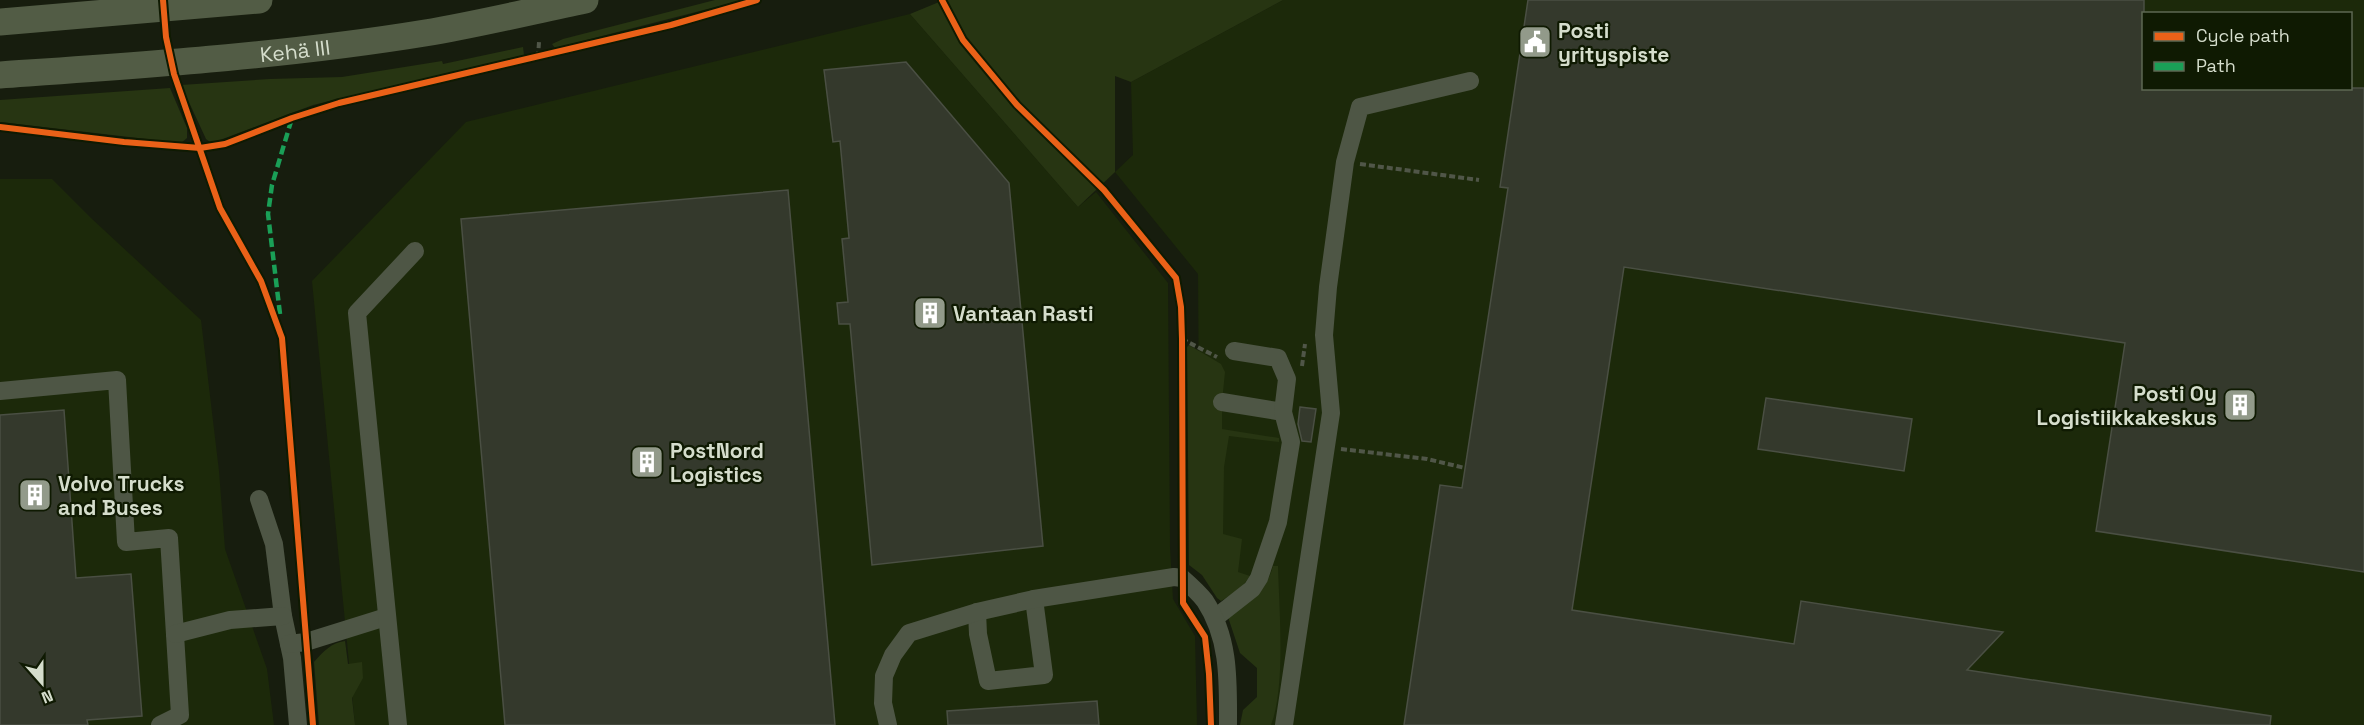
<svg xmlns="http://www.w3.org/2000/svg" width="2364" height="725" font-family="'Space Grotesk',sans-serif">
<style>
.built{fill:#1c290a;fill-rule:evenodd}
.green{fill:#273512}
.building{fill:#34392c;stroke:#4a4f43;stroke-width:1.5}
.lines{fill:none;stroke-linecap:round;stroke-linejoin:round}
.path{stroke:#505648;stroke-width:4;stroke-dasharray:6 3;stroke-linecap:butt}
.minor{stroke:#4e5645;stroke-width:18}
.highway{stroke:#525c45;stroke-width:27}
.quiet{stroke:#1a9f57;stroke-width:4.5;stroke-dasharray:9 4.5;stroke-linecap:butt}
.cycleway-casing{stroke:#0f1a02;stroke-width:10}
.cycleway{stroke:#ea6118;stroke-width:6}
.labels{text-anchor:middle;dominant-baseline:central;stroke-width:4.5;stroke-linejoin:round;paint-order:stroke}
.poi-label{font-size:21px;font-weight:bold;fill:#d5ddcc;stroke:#0f1a02;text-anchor:start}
.street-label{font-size:21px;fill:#d5ddcc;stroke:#0f1a02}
</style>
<rect width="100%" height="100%" fill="#171d0e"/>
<g class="built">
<path d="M1283 0H2364V725H1250L1266 709 1264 665 1248 655 1200 547 1198 274 1115 172 1133 155 1131 82ZM2144 14H2350V88H2144Z"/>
<polygon points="910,14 1078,207 1096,192 1168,283 1170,547 1173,599 1195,636 1197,725 355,725 312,281 466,122"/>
<polygon points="0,179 52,179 91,218 201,320 219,471 225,549 267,669 274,725 0,725"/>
</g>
<g class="green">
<polygon points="715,0 743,0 555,48 552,44 563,39"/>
<polygon points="944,0 1283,0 1131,82 1115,76 1115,172 1078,207 910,14"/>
<polygon points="523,47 524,55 313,105 220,140 210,142 206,139 181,85 270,79 342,77 442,61 443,64"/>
<polygon points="170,88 187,128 187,138 181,143 0,122 0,100"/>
<polygon points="1189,345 1221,364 1225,372 1222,402 1222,429 1279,438 1279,442 1229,436 1224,467 1223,534 1242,539 1238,572 1250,576 1240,589 1221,601 1217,598 1202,575 1189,565 1187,347"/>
<path d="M1273 566H1278C1279 608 1286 687 1271 725H1240L1243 710 1257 697V668L1240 653 1228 617C1247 603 1267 591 1273 566Z"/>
<path d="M345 641 348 664 362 662 363 678 352 698 355 725H319L314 662C324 651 331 643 345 641Z"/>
</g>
<g class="building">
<polygon points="1528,0 2144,0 2144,88 2364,88 2364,572 2096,531 2125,343 1624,267 1572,610 1794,644 1801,601 2003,632 1967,670 2271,716 2270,725 1404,725 1440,485 1462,488 1508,188 1500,187"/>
<polygon points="906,62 1009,183 1043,546 872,565 850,324 839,324 837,303 848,302 842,239 849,238 840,141 833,142 824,70"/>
<polygon points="788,190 835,725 505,725 461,219"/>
<polygon points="1766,398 1912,419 1904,471 1758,449"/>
<polygon points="1300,407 1316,409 1311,442 1302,441 1298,424"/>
<polygon points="64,410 76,578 131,574 142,716 87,720 88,725 0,725 0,415"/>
<polygon points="1097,701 1099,725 948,725 947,711"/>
</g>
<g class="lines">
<g class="path">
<polyline points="538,57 539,42"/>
<polyline points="1360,164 1479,180"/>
<polyline points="1182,339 1217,357"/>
<polyline points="1302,366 1305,344"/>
<polyline points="1341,449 1427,459 1465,468"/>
</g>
<g class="minor">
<polyline points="0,391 117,380 126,542 169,538 180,715 160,725"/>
<polyline points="1222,402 1283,412"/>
<polyline points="259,499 274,544 283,616 292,658 298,725"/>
<polyline points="977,612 978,634 988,681 1044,675 1034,599"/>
<polyline points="1215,618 1252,589 1259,578 1278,522 1291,442 1283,412 1287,379 1278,358 1234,351"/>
<polyline points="175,634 230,620 283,616"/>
<polyline points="289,644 306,642 386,617"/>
<polyline points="398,725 357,313 415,251"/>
<path d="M888 725 883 703 884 676 893 655 909 633 977 612 1034 599 1174 577 1182 578C1190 585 1199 593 1205 601 1230 639 1228 682 1228 725"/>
<polyline points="1284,725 1331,413 1324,335 1328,287 1345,162 1360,107 1470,81"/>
</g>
<g class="highway">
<polyline points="0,22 259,0"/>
<path id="s1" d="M0 75C142 65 284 56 425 33 479 24 532 11 585 0"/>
</g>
<polyline class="quiet" points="280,314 268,214 272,185 292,118"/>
<g class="cycleway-casing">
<g id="cycleway">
<polyline points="163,0 166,37 174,74 220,208 261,281 282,338 313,725"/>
<polyline points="942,0 963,40 1017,105 1104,190 1176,278 1181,307 1182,339 1183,603 1205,637 1209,674 1211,725"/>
<polyline points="0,127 124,142 200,148 225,144 292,118 339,103 671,25 757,0"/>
</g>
</g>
<use href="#cycleway" class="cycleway"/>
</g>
<defs>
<g id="civic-square" transform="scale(1.725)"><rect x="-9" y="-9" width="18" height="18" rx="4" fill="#929a8a" stroke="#0f1a02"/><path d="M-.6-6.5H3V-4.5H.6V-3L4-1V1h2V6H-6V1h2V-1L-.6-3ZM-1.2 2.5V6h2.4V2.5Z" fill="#fff"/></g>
<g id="building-square" transform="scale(1.725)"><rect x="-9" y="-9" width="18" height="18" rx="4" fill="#929a8a" stroke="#0f1a02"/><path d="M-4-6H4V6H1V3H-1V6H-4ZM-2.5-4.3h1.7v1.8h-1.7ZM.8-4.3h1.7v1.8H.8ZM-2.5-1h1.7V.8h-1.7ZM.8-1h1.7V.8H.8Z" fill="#fff"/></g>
</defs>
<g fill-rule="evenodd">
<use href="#civic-square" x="1535" y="42"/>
<use href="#building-square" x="930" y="313"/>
<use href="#building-square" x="2240" y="405"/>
<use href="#building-square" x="647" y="462"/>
<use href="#building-square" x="35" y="495"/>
</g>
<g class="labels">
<g class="poi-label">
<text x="1558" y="30">Posti<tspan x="1558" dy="24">yrityspiste</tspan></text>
<text x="953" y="313">Vantaan Rasti</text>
<text x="2217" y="393" text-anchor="end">Posti Oy<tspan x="2217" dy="24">Logistiikkakeskus</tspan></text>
<text x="670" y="450">PostNord<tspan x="670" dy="24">Logistics</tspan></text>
<text x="58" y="483">Volvo Trucks<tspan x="58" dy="24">and Buses</tspan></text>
</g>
<g class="street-label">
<text stroke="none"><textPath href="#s1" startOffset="296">Kehä III</textPath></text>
</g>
</g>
<rect x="2142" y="12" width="210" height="78" fill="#0f1a02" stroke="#5e6853" stroke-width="1.5"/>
<rect x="2154" y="32" width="30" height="9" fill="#ea6118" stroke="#5e6853" stroke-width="1.5"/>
<text x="2196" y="42" font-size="18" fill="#d5ddcc">Cycle path</text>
<rect x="2154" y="62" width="30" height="9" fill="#1a9f57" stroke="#5e6853" stroke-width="1.5"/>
<text x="2196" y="72" font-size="18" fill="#d5ddcc">Path</text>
<g transform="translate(42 683) rotate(159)" stroke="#0f1a02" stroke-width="4.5" paint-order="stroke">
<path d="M0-4.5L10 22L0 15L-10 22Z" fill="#d5ddcc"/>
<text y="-9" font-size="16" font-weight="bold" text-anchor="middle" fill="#d5ddcc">N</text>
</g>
</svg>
